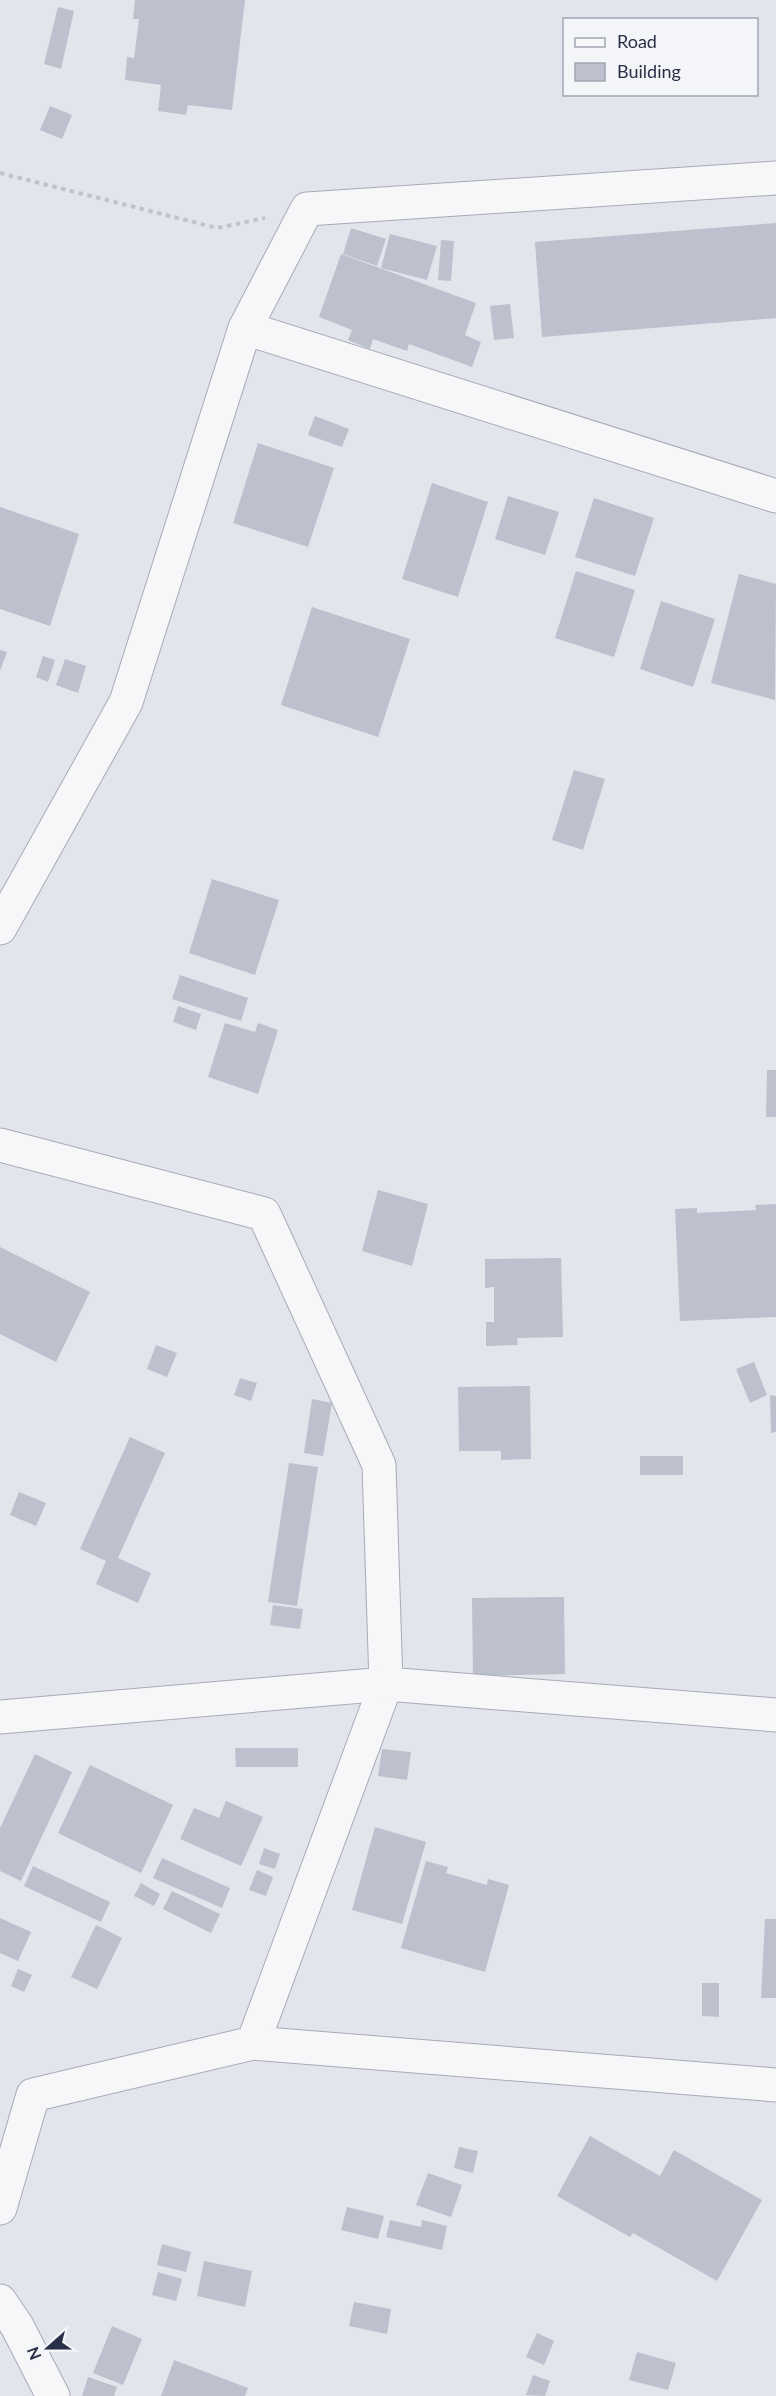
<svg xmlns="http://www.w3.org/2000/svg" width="776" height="2396" font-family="Lato,sans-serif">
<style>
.building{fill:#bdc0cd}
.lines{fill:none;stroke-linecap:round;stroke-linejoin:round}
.minor-casing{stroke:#a7abb7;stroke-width:35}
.path{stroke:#c1c3cb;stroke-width:4;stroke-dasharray:4.5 4.5;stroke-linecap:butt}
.minor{stroke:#f7f7fa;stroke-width:33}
</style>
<rect width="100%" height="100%" fill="#e3e5ec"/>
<g class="building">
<polygon points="135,0 245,0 232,110 188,105 186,115 158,111 161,85 125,80 127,57 134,58 139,19 133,19"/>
<polygon points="58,7 74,11 61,69 44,64"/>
<polygon points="50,106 72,115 62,139 40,130"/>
<polygon points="776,223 776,318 542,337 535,242"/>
<polygon points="351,228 386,239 377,266 343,254"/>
<polygon points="390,234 437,246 427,280 381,268"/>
<polygon points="441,240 454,241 451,281 438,280"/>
<polygon points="341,254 476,303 465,335 481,342 472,367 409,344 407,351 373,339 370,349 348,340 352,330 319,317"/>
<polygon points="510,304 514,338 494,340 490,306"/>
<polygon points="315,416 349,429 342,447 308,435"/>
<polygon points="258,443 334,468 308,547 233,523"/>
<polygon points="432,483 488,502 458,597 402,579"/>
<polygon points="508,496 559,512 545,555 495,539"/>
<polygon points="594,498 654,518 635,576 575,557"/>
<polygon points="0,507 79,534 50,626 0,609"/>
<polygon points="576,571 635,590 614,657 555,638"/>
<polygon points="739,574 776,584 775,700 711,683"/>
<polygon points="661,601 715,619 693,687 640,669"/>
<polygon points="312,607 410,639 378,737 281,705"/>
<polygon points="0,650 7,652 0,671"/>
<polygon points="43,656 55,660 48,682 36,677"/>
<polygon points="65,659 86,666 78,693 56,685"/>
<polygon points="574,770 605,779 583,850 552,840"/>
<polygon points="212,879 279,900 255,975 189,953"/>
<polygon points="180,975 248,998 241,1021 172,999"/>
<polygon points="178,1006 201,1014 196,1030 173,1022"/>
<polygon points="225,1023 255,1032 258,1023 278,1030 258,1094 208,1077"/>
<polygon points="767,1070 776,1070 776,1117 766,1117"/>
<polygon points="378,1190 428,1204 412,1266 362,1251"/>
<polygon points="776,1204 776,1317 680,1321 675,1209 697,1208 697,1213 756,1210 755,1205"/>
<polygon points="0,1247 90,1292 56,1362 0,1334"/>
<polygon points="561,1258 563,1337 517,1338 518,1345 486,1346 486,1322 494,1322 494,1287 485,1288 485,1259"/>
<polygon points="156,1345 177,1353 167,1377 147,1369"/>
<polygon points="754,1362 767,1395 750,1403 736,1369"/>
<polygon points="240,1378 257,1383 251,1401 234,1395"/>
<polygon points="530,1386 531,1459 501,1460 501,1451 459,1451 458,1387"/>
<polygon points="770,1395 776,1396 776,1432 771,1433"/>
<polygon points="312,1399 332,1403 323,1456 304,1453"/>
<polygon points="130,1437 165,1453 118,1558 151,1573 138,1603 96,1584 106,1561 80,1549"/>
<rect x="640" y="1456" width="43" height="19"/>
<polygon points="289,1463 318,1467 297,1606 268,1602"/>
<polygon points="19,1492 46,1503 36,1526 10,1515"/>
<polygon points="564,1597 565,1674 473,1676 472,1598"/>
<polygon points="273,1605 303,1609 300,1629 270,1625"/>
<polygon points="235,1748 298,1748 298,1767 236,1767"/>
<polygon points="382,1749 411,1752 407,1780 378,1776"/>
<polygon points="35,1754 72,1772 21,1881 0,1871 0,1828"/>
<polygon points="90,1765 173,1805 141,1873 58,1833"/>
<polygon points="226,1801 263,1817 241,1866 180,1839 194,1808 219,1818"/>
<polygon points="375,1827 426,1842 402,1924 352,1910"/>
<polygon points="264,1848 280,1854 275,1869 259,1864"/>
<polygon points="162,1858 230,1888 222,1908 153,1878"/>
<polygon points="426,1861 448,1867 446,1873 487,1885 488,1879 509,1885 485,1972 401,1948"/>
<polygon points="33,1866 110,1902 101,1922 24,1886"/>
<polygon points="257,1870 273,1877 266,1896 249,1890"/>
<polygon points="141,1883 160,1894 154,1906 134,1896"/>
<polygon points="172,1891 220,1914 211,1933 163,1909"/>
<polygon points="0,1918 31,1932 18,1961 0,1953"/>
<polygon points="765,1919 776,1919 776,1998 761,1998"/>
<polygon points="96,1925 122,1938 97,1989 71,1977"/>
<polygon points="18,1969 32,1975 24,1992 11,1986"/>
<polygon points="702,1983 719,1983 719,2017 702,2016"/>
<polygon points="590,2136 660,2176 674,2150 762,2200 717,2281 633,2233 630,2237 557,2196"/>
<polygon points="459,2147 478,2151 473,2173 454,2168"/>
<polygon points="428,2173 462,2185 451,2217 416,2205"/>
<polygon points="347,2207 384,2216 378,2239 341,2230"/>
<polygon points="390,2220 421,2227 422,2220 447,2226 442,2250 386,2237"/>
<polygon points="162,2244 191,2252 186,2272 157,2265"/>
<polygon points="204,2261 252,2271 245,2307 197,2296"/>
<polygon points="158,2272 182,2279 176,2301 152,2295"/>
<polygon points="354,2302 391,2309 387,2334 349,2326"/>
<polygon points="112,2326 142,2339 123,2385 93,2373"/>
<polygon points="537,2333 554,2341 544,2365 526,2357"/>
<polygon points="637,2352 676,2363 668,2390 629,2380"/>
<polygon points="174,2360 248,2388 245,2396 161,2396"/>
<polygon points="533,2375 550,2381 545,2396 526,2395"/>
<polygon points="88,2377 117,2387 114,2396 82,2396"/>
</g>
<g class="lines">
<g class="minor-casing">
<g id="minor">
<polyline points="245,328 776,496"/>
<polyline points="0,928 126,702 245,328 307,209 776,178"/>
<polyline points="0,1145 264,1214 379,1465 386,1684 253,2043 33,2095 0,2208"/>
<polyline points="0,1717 386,1684 776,1715"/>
<polyline points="253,2043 776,2085"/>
<polyline points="0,2301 17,2326 53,2396"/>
</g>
</g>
<polyline class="path" points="0,173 217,228 265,218"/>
<use href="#minor" class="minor"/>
</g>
<rect x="563" y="18" width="195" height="78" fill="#f3f5f9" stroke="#a2a6b2" stroke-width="1.5"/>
<rect x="575" y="38" width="30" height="9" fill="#f7f7fa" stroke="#a2a6b2" stroke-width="1.5"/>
<text x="617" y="48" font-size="18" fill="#292f47">Road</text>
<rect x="575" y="63" width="30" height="18" fill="#bdc0cd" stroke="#a2a6b2" stroke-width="1.5"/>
<text x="617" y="78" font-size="18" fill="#292f47">Building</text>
<g transform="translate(48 2348) rotate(249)" stroke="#f3f5f9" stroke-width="4.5" paint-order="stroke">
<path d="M0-4.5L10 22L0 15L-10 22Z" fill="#292f47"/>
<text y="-9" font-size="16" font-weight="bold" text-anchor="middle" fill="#292f47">N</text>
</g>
</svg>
